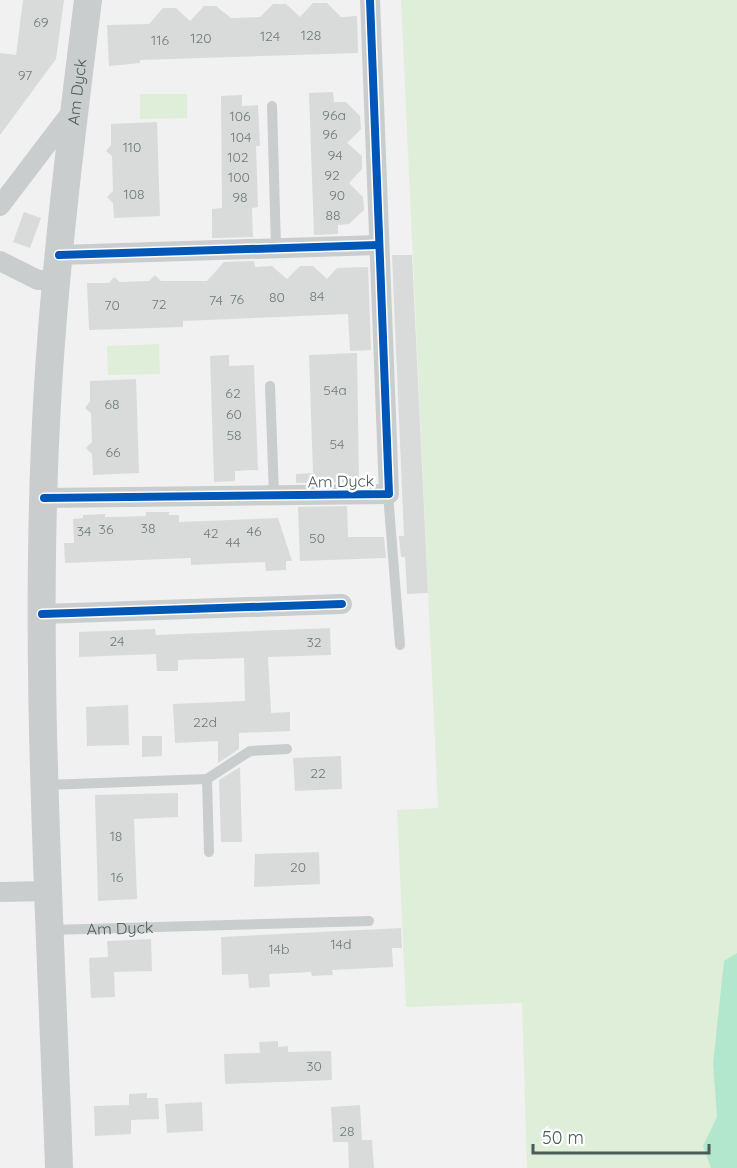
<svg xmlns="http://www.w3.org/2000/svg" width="737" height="1168" font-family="Quicksand,sans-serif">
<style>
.green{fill:#dfeed9}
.water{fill:#b2e7ce}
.building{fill:#d9dada}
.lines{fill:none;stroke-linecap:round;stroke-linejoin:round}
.lane{stroke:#c9cdcd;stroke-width:10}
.street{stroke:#c9cdcd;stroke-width:20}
.secondary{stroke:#c9cdcd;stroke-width:28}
.cycleway-casing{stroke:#fff;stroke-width:11}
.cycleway{stroke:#0057b8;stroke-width:8}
.labels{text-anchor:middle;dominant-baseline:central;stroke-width:5;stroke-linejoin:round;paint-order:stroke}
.number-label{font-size:14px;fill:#6e7c79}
.street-label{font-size:16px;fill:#4a5c58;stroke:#fff}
</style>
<rect width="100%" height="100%" fill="#f2f1f2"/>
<g class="green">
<polygon points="401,0 737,0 737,1168 527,1168 522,1003 406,1007 397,810 438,808"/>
<polygon points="140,94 187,94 187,118 140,119"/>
<polygon points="159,344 160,374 108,375 107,346"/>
</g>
<polygon class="water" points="737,953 737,1168 711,1168 703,1146 717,1117 713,1064 724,961"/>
<g class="building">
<polygon points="23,0 64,0 56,59 0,135 0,53 16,55"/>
<polygon points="313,3 327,3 341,17 357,16 358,53 140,60 140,63 109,66 107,25 149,24 163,8 176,8 190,21 204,6 216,6 231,18 260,17 273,4 286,4 300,17"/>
<polygon points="333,92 334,102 346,102 360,116 361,129 347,143 362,156 362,169 349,183 363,197 364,210 349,224 338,225 338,234 314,235 309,93"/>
<polygon points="242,95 242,106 258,105 260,146 256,146 258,207 252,208 253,237 212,238 212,209 222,208 221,96"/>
<polygon points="157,122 160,216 114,218 113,203 107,197 113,191 112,156 106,151 111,145 111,124"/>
<polygon points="24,212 41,218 30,248 13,242"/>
<polygon points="392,255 412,255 428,593 407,594 405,557 401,557 399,536 404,536"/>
<polygon points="254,261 255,267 272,266 287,279 300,266 313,266 327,279 337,268 368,267 371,350 350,351 348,314 183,321 183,327 89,330 87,283 109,283 114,277 120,282 149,281 155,275 161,281 207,281 224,262"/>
<polygon points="357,353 359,482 296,483 296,474 313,473 309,355"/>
<polygon points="229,355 229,366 254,365 258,470 235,471 235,481 214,482 210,356"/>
<polygon points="136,379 139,473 93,475 92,454 86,448 92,442 91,413 85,408 90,401 90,381"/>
<polygon points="347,506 348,537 384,537 386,558 300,561 298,507"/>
<polygon points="146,512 169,512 169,515 179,515 179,522 278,518 292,561 286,561 286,570 266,571 265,562 191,565 191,558 65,563 64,543 74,543 73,519 83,518 83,515 105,514 105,517 146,516"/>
<polygon points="330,628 331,655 268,657 271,713 290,712 290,731 239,733 239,749 218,763 218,741 175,743 173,704 245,701 244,658 178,660 178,671 157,671 156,654 79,657 79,632 155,629 156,635"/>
<polygon points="128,705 129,745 87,746 86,707"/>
<polygon points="142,736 162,736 162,756 142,757"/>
<polygon points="341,756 342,789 295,791 293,758"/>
<polygon points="240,767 242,842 221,842 219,780"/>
<polygon points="178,793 178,817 134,819 137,899 98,901 95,795"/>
<polygon points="319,852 320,884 254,887 255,854"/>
<polygon points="401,928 402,948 392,948 393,967 332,970 333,975 312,976 311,972 269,974 270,987 249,988 248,974 222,975 221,937"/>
<polygon points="151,939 152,971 114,972 115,997 91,998 89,958 108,957 107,941"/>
<polygon points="278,1041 278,1047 288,1046 288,1052 331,1051 332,1080 225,1084 224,1054 260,1053 259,1042"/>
<polygon points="147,1093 147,1098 158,1098 159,1119 131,1120 131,1134 95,1136 94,1106 129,1105 129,1094"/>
<polygon points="202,1102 203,1131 167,1133 165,1104"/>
<polygon points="360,1105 362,1140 372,1140 374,1168 349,1168 348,1142 333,1142 331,1107"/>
</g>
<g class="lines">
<g class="lane">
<polyline points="272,106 276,248"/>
<polyline points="270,386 274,495"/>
<polyline points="388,494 400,645"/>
<polyline points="207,779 209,852"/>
<polyline points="46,785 207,779 250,751 287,749"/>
<path id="s1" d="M51 930 369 921"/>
</g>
<g class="street">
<polyline points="0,206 73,110"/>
<polyline points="59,255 378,245"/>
<polyline points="0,261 38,280 57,280"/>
<polyline points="44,498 389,494 370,0"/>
<polyline points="42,614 342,604"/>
<polyline points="0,892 49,891"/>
</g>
<path class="secondary" id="s2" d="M59 1168C50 908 32 646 48 386 56 257 72 128 88 0"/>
<g class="cycleway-casing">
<g id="cycleway">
<polyline points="59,255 378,245"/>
<polyline points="44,498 389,494 370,0"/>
<polyline points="42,614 342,604"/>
</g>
</g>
<use href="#cycleway" class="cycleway"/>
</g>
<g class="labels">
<g class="number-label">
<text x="41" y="22">69</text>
<text x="311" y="35">128</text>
<text x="270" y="36">124</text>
<text x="201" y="38">120</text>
<text x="160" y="40">116</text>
<text x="25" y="75">97</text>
<text x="334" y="115">96a</text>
<text x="240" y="116">106</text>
<text x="330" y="134">96</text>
<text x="241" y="137">104</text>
<text x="132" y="147">110</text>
<text x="335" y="155">94</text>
<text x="238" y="157">102</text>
<text x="332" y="175">92</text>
<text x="239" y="177">100</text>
<text x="134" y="194">108</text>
<text x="337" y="195">90</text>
<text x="240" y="197">98</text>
<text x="333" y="215">88</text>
<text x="317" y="296">84</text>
<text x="277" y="297">80</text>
<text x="237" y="299">76</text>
<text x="216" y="300">74</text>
<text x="159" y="304">72</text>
<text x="112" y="305">70</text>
<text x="335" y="390">54a</text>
<text x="233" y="393">62</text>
<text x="112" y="404">68</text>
<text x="234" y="414">60</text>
<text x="234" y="435">58</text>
<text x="337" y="444">54</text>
<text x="113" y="452">66</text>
<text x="148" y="528">38</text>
<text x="106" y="529">36</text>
<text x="84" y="531">34</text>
<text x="254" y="531">46</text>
<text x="211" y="533">42</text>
<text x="317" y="538">50</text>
<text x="233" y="542">44</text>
<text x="117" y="641">24</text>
<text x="314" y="642">32</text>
<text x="205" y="722">22d</text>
<text x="318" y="773">22</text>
<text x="116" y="836">18</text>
<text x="298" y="867">20</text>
<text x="117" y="877">16</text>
<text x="341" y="944">14d</text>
<text x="279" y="949">14b</text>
<text x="314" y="1066">30</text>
<text x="347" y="1131">28</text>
</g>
<g class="street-label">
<text stroke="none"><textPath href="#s2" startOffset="1078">Am Dyck</textPath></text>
<text transform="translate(341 481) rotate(-1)">Am Dyck</text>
<text stroke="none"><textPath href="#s1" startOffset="69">Am Dyck</textPath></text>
</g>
</g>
<path d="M533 1144v9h176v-9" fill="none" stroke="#4a5c58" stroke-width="3"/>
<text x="542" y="1144" font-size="18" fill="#4a5c58" stroke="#ffffff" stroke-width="4.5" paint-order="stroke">50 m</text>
</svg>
